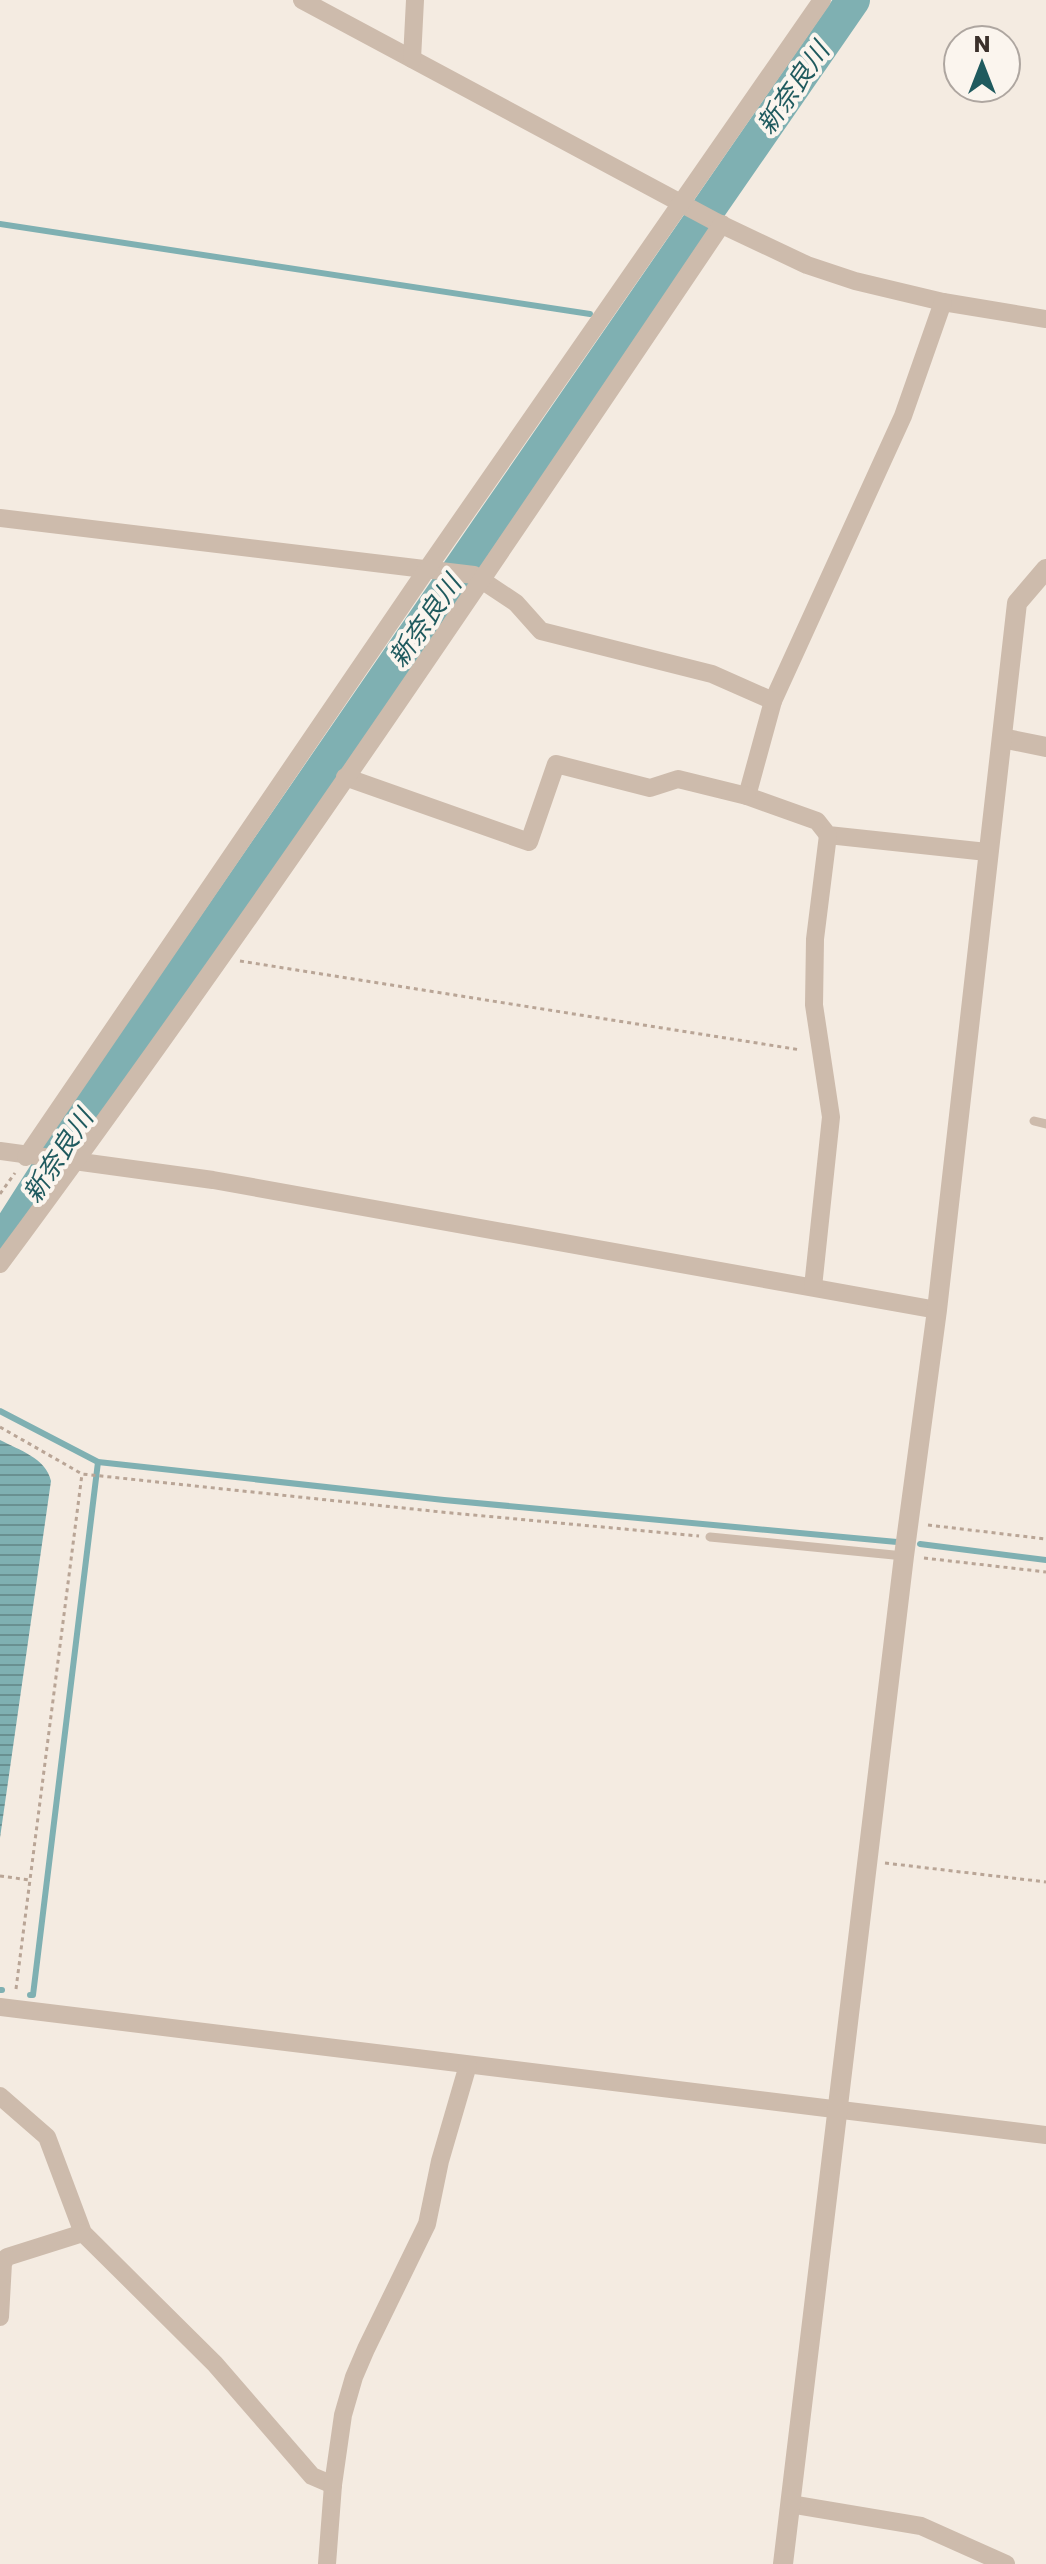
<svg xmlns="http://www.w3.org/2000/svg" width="1046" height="2564" font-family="Poppins,'Noto Sans JP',sans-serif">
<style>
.water{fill:url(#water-rules)}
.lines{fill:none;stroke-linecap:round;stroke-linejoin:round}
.stream{stroke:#7fb0b2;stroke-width:6}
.river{stroke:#7fb0b2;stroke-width:34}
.path{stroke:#b9a596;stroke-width:3;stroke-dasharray:4 4;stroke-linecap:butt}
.service{stroke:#cdbbac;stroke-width:9}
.minor{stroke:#cdbbac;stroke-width:18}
.tertiary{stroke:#cdbbac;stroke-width:20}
.labels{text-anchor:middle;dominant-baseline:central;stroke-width:8;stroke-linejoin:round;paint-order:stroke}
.water-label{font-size:26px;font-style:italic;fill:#1f5a5e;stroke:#fbf5ee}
</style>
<defs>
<pattern id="water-rules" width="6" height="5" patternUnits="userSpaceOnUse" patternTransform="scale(2)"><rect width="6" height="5" fill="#7fb0b2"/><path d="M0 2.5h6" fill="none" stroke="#699091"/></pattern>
</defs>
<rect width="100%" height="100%" fill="#f4ebe1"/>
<path class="water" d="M0 1440C19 1450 46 1458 51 1481L0 1838Z"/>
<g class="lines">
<g class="stream">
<polyline points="0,224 590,314"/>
<polyline points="0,1411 98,1462 444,1500 897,1542"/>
<polyline points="920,1544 1046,1560"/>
<polyline points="0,1990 2,1990"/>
<polyline points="30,1995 33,1995 98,1462"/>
</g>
<path class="river" d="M0 1245 61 1149C326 766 587 382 853 0"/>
<g class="path">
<polyline points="240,961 801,1050"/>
<polyline points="0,1194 15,1173"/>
<polyline points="0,1427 82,1474 441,1512 699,1536"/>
<polyline points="928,1525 1046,1539"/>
<polyline points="924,1558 1046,1572"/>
<polyline points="885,1863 1046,1882"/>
<polyline points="0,1876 30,1880"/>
<polyline points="16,1989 82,1474"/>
</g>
<g class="service">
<polyline points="1034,1121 1046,1124"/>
<polyline points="710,1537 904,1556"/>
</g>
<g class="minor">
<polyline points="302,0 716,222 807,265 855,281 943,302 1046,319"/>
<polyline points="412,59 415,0"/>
<polyline points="943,302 903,416 773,701 747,796 817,821 828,835 987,852"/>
<polyline points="0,518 474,575 516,603 541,631 712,674 773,701"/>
<polyline points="345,777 529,842 556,764 650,788 678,779 747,796"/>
<polyline points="0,1151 213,1180 937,1310"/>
<polyline points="26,1157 427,569 822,0"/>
<path d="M0 1264C251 925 486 574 722 224"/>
<polyline points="813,1287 831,1117 814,1005 815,939 828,835"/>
<polyline points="0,2007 1046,2135"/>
<polyline points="0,2096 47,2137 83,2233 215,2364 312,2476 333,2485"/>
<polyline points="0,2317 3,2263 7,2257 83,2233"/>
<polyline points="790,2504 921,2526 1006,2564"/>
<polyline points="327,2564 333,2485 343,2415 354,2377 366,2349 427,2224 440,2161 468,2065"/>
</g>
<g class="tertiary">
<polyline points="1002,738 1046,747"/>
<polyline points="783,2564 904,1556 937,1310 1017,603 1046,569"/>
</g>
</g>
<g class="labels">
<g class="water-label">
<text transform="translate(793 88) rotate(-55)">新奈良川</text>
<text transform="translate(425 621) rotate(-55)">新奈良川</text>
<text transform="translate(58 1156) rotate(-57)">新奈良川</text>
</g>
</g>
<g transform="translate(982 64)"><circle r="38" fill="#fbf5ee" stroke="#aea6a0" stroke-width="2"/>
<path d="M0-6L14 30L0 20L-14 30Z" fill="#1f5a5e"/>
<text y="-12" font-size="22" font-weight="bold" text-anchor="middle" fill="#3b302b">N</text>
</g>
</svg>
